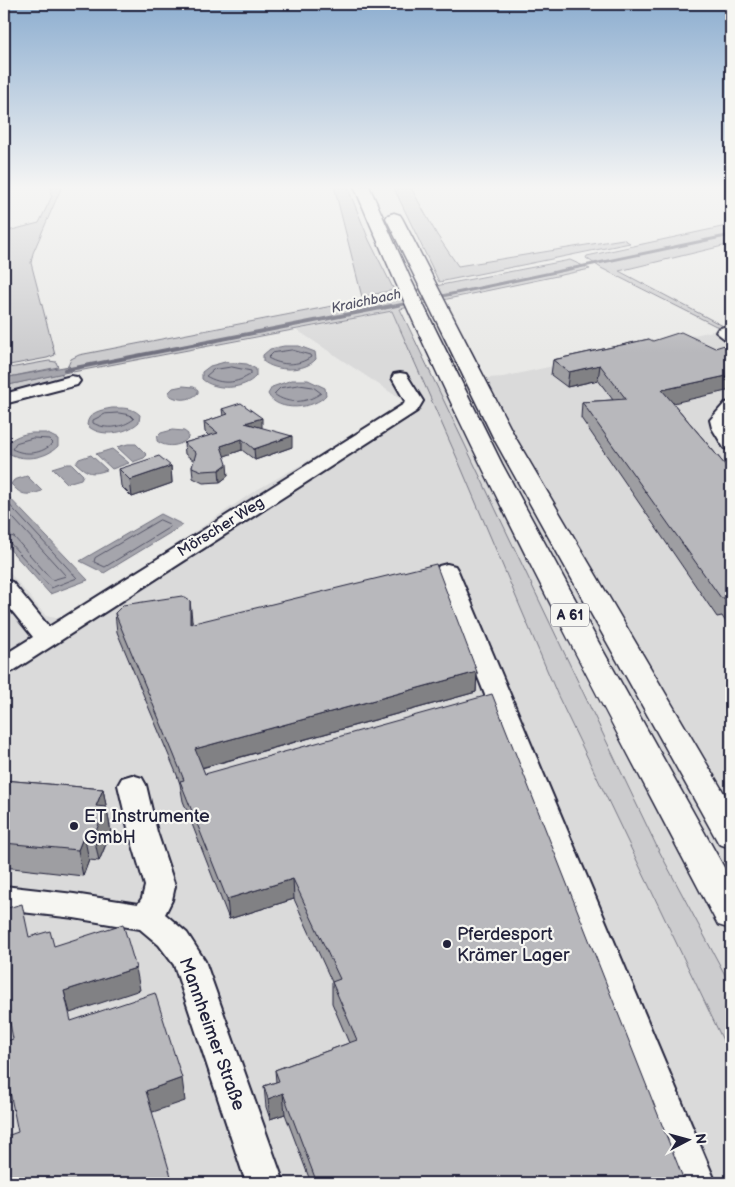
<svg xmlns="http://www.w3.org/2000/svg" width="735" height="1187" font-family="'Balsamiq Sans',sans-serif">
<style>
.built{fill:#dadada}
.green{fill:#ccccce;stroke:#777784}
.water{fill:#a5a5ac;stroke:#71717f}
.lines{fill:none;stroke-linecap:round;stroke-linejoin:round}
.shore{stroke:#565668;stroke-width:1}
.stream-far1{stroke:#71717f;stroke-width:3}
.stream{stroke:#71717f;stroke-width:4}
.minor-casing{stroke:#22223b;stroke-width:4}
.highway-casing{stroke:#22223b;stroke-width:3}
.minor{fill:#f6f6f2;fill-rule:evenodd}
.highway{fill:#f6f6f2;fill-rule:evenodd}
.wall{fill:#9e9ea2;stroke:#22223b}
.shaded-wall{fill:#818184;stroke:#22223b}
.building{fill:#b8b8bc;stroke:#22223b}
.poi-dot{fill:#22223b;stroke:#f6f6f2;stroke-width:2}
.labels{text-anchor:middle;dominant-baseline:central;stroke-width:4.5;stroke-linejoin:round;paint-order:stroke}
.far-water-label{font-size:14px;font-style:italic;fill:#565668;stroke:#f6f6f2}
.shield{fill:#f6f6f2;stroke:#626272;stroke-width:1}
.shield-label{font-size:14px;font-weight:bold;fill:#22223b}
.street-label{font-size:15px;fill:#22223b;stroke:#f6f6f2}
.near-poi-label{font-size:18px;fill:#22223b;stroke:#f6f6f2;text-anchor:start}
.near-street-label{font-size:18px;fill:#22223b;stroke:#f6f6f2}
</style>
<rect width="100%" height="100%" fill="#e9e9e7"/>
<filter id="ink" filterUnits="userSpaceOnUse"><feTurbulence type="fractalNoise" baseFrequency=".02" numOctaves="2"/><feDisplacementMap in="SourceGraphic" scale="10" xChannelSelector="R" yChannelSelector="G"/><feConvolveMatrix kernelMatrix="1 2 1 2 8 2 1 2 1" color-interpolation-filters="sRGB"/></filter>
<g filter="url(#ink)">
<polygon class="built" points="392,311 423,382 503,377 731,327 731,1183 4,1183 4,566 46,616 56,618 71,616 253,492 408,404 297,330"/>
<g class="green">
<polygon points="53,186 62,186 33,253 31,263 55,355 47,358 4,366 4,232 39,223 52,196 50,194"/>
<polygon points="334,186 347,186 369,240 394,290 362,297"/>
<polygon points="393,186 410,186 437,235 458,266 623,239 630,243 439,282"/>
<polygon points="731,225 731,244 619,271 725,327 716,326 601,268 586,258 587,256"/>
<polygon points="570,260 590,269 400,309 657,847 731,986 731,1057 558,696 457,458 392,311 73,372 68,366 71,359 79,355"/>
<polygon points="49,361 56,362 58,367 4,378 4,369"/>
<polygon points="61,373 64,378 43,386 4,396 4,386"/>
</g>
<g class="water">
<path d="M284 346H299L315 352 316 359C305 372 276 372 263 361V355L270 349Z"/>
<path d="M225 362 247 364 256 369V376C244 390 215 391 202 379V372L210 366Z"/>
<polygon points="69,366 73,371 4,386 4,378"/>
<path d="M292 380H308L325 388 326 395C315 409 277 413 268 394L272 387Z"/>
<path d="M183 386 194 387 198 390V393C190 401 178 401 169 395V392L173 388Z"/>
<path d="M112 408C122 408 132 407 140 415L139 422C127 434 99 438 87 425 88 412 101 410 112 408Z"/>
<path d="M172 430 184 431 188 434V438C180 447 166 448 157 441V437L161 433Z"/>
<path d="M32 433H46L58 439V446C46 459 21 462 7 452L6 445C13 437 22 434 32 433Z"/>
<polygon points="128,444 136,444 147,455 144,458 133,462 117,447"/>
<polygon points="112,449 129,463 112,469 96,454"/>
<path d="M91 455 107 470C92 475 88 474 76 463L79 459Z"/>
<polygon points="65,464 72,464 83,475 81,479 67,483 52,468"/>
<path d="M27 476 42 491C26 496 22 496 11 484L14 480Z"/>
<polygon points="4,492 88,580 50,594 4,543"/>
<polygon points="161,514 183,525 104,573 80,561"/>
</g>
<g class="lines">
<g class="shore">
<path d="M292 350 310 355 311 357C298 366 282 366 268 358L273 353Z"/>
<path d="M232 367 251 371V374C237 384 221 385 206 376L213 370Z"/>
<path d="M299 385 313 387 321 393C307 403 288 405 274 394L280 388Z"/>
<path d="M119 413 130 415 134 419C122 428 106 430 93 423V420L105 414Z"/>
<path d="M33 438 49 439 53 443C42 454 26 456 12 449L16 443Z"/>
<polyline points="4,499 77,578 51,588 9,542 4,540"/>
<polyline points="4,508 66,576 52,580 14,537 4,534"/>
<polygon points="160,520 169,524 170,527 105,567 94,562 95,558"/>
</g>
<polyline class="stream-far1" points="385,308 731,235"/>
<polyline class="stream" points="65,370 391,306"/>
<g class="minor-casing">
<g id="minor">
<polygon points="724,327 731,330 731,341 725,339 716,332 718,329"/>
<polygon points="400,373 406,374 423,401 417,411 13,671 4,674 4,655 33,637 4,601 4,580 12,582 49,627 404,404 405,401 392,378 394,374"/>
<polygon points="71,376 77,377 80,381 77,385 4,404 4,394"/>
<polygon points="731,402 731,417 728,421 731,430 731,450 724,448 712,428 710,420 725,403"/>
<polygon points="447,564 455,566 458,571 716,1183 678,1183 436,571 439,566"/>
<polygon points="132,775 142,778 146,785 157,832 175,886 172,900 165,914 187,933 205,961 284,1183 246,1183 174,965 159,945 140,929 74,918 4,910 4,886 74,894 138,904 142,898 145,886 129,832 118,785 122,778"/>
</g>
</g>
<g class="highway-casing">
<g id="highway">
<path d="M354 186H369L411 280 502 464 600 645 731 880V929L718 925C589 680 461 441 354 186Z"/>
<polygon points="394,213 400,215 402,218 515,437 731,805 731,848 719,844 493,437 386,218 388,215"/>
</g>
</g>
<use href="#minor" class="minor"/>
<use href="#highway" class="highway"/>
</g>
<g class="wall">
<polygon points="649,339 673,403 731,472 731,630 722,616 717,617 581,418 582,402 613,400 598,380 567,387 551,375 553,360"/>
<polygon points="222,409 262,428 292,447 255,460 242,450 224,456 228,476 220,482 203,483 193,478 192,467 194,461 185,454 184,443 209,436 205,432 204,422 223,416"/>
<polygon points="171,466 172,483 132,497 121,486 119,469"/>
<polygon points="115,613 192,620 192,623 477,672 476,692 202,768 205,774 685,1183 311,1183 285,1114 270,1119 266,1107 264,1086 276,1082 275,1070 349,1043 332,1003 332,982 294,899 229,919 183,801 180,784 177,775 117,632"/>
<polygon points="4,780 103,789 111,832 99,861 89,860 83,876 4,867"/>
</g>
<g class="shaded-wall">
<polygon points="600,365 598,380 567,387 569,372"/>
<polygon points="731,375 731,390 660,406 662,390"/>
<polygon points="262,418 262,428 245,423"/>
<polygon points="292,436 292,447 255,460 254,449"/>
<polygon points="242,439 242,450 222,457 221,446"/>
<polygon points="227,464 228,476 220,482 219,470"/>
<polygon points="171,466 172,483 132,497 130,480"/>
<polygon points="190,601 192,620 192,643 190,624"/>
<polygon points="4,640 6,649 4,650"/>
<polygon points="477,672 476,692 197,769 195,749"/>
<polygon points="103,789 111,832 99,861 94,836 96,806"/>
<polygon points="84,835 89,860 83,876 78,850"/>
<polygon points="293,879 294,899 229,919 227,899"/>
<polygon points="136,968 140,990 70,1013 64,991"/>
<polygon points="182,1078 185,1101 150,1113 146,1091"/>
<polygon points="283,1093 285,1114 270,1119 268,1099"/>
</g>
<g class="building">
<polygon points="681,332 715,348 731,343 731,375 662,390 731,472 731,606 726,598 721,598 582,402 626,399 600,365 569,372 553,360 649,339 653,341"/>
<polygon points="241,403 262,418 245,423 292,436 254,449 242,439 221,446 227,464 219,470 202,471 192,467 196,453 184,443 218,433 204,422 228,414 222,409"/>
<polygon points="159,456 171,466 130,480 119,469"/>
<polygon points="436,564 477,672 195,749 205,774 492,694 685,1183 317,1183 283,1093 268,1099 264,1086 279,1081 275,1070 357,1040 332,982 340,979 293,879 227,899 180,781 184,780 174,755 115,613 123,605 182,596 190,601 190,624"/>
<polygon points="4,780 103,789 96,806 106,807 94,836 84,835 78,850 4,843"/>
<polygon points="22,904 29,937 50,931 54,946 123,924 136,968 64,991 71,1021 155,993 182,1078 146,1091 173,1183 4,1183 4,1137 18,1132 4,1062 4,1042 13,1039 4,990 4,909"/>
</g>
</g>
<linearGradient id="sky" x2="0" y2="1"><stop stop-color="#8daed0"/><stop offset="0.53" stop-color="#f5f5f4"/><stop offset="1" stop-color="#f5f5f4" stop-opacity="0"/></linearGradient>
<rect width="735" height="353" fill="url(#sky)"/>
<g class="poi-dot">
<circle cx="74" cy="826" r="5"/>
<circle cx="447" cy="944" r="5"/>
</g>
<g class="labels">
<g class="far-water-label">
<text transform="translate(366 301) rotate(-12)">Kraichbach</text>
</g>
<rect class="shield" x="551" y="603.5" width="38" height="23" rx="4"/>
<g class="shield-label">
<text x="570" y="615">A 61</text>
</g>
<g class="street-label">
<text transform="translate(221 527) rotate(-32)">Mörscher Weg</text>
</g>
<g class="near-poi-label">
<text x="84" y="816">ET Instrumente<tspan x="84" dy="21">GmbH</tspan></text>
<text x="457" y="934">Pferdesport<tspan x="457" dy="21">Krämer Lager</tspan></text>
</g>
<g class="near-street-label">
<text transform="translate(212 1034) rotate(70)">Mannheimer Straße</text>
</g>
</g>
<rect width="735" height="1187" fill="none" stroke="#f6f6f2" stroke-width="20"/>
<rect x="10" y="10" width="715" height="1167" fill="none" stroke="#22223b" stroke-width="2" filter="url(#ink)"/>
<g transform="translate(688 1140) rotate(84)" stroke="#f6f6f2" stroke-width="4" paint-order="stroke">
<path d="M0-4L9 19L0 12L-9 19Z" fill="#22223b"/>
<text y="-8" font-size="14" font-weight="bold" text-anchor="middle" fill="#22223b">N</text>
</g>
</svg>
